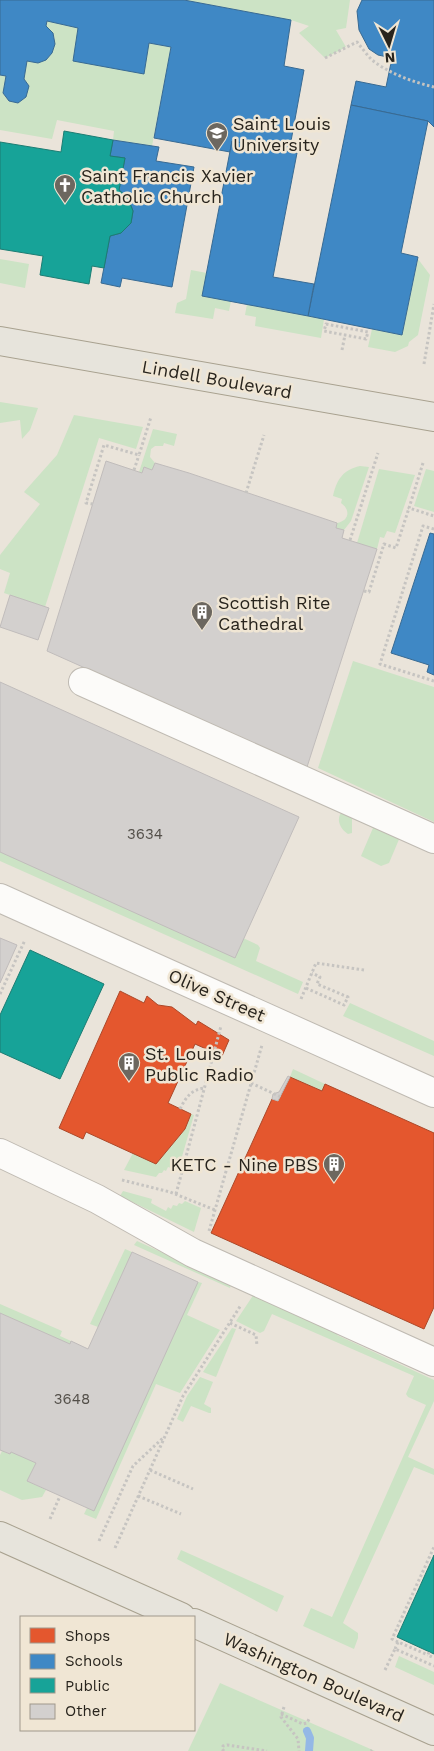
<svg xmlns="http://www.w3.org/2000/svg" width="434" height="1751" font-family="'Work Sans',sans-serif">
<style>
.green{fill:#cce3c5}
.shops{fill:#e4572e;stroke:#ac4829}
.schools{fill:#3f88c5;stroke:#386a93}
.public{fill:#17a398;stroke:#1c7d73}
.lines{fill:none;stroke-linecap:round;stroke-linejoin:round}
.stream{stroke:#94b8e6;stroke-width:8}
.building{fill:#d3d0ce;stroke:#c0bcbb}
.minor-casing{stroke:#bfbab2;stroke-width:30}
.major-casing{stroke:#a8a18f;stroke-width:30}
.path{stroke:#c6c4c1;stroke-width:3;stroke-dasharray:2.5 2.5;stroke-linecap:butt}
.minor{stroke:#fcfbf9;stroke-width:28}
.major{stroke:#e7e4dc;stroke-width:28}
.labels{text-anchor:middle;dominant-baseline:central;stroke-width:5;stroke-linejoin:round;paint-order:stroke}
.number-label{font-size:15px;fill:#534f49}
.poi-label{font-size:18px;fill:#28241d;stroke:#f0e6d4;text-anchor:start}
.street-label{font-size:18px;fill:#28241d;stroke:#f0e6d4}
</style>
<rect width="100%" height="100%" fill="#eae4da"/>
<g class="green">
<polygon points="184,0 350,0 346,28 336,30 346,47 325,58 299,33 309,26 291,20"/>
<path d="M47 21 78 28 144 73 149 43 171 47 152 146 113 140 114 131 57 120 52 139 0 130V75L6 76 3 93 9 101 18 103 26 97 28 86 24 79 27 61C31 61 36 63 39 62 52 61 59 42 52 32 51 30 48 28 46 26Z"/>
<polygon points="0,259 29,264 25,288 0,283"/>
<polygon points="418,259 430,275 418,335 409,342 408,346 395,352 368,347 372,329 402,335"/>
<polygon points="191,270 207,273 231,301 229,311 215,308 213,319 175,313 177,303 186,299"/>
<polygon points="247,304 324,319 321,338 255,326 256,317 245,315"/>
<polygon points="0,402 38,408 30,430 22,439 20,420 0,423"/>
<polygon points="74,415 143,427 136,449 99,438 45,607 4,593 10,573 0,569 0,555 40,504 24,492 57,455"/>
<polygon points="153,429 177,434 174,446 164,443 163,446 155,446 151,449 150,457 155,463 152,470 144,467 142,473 139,472"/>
<path d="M360 466 369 467 351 521 344 530 336 528 337 523C349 521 351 510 341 503L342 499 333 496C337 479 343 470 360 466Z"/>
<polygon points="379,469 415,475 395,533 387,531 384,538 380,537 377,549 357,543"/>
<polygon points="426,469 434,471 434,512 414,506"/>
<polygon points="353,661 434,687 434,822 318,768"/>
<path d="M344 810 400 837 389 863 381 866 361 856 373 828 352 818V833L348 834C339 828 335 817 344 810Z"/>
<polygon points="0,852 243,938 258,945 260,948 256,961 303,982 298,994 0,861"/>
<polygon points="350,1003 434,1041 434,1056 343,1016"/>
<polygon points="293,1069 325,1084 322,1091 290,1077"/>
<polygon points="191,1114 194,1115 179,1167 172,1165 171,1168 168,1167 166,1171 164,1170 162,1173 159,1173 156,1177 124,1170 133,1153 156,1164 185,1129"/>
<polygon points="123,1191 152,1199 151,1203 166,1211 168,1207 171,1209 173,1205 177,1206 179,1203 182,1204 185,1201 201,1208 194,1232 120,1196"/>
<polygon points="137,1241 231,1284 230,1288 134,1245"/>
<polygon points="125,1249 132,1252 98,1327 90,1324"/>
<polygon points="198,1282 202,1283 187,1315 220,1330 180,1393 156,1384 96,1519 84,1514 87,1508 94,1510"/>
<polygon points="254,1294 338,1332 337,1335 434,1380 434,1401 408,1457 434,1469 434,1475 414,1467 343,1623 358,1633 358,1638 354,1649 303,1626 311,1608 332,1617 426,1405 408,1397 406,1394 414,1376 272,1314 264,1331 260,1333 236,1321"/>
<polygon points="0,1304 62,1331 60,1336 71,1341 70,1344 0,1313"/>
<polygon points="232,1328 236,1329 216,1377 203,1372"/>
<polygon points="200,1377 213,1382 204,1404 211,1408 211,1413 209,1413 191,1406 183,1422 177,1419 187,1396"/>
<polygon points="2,1451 9,1454 11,1452 36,1463 27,1481 46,1490 42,1497 22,1500 0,1490 0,1455"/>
<polygon points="181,1550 284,1596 277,1612 177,1559"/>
<polygon points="399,1656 434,1672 434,1685 395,1667"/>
<polygon points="220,1683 375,1751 188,1751"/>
</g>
<g class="shops">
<polygon points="120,991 144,1003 147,996 158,1005 172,1007 196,1025 198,1021 229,1040 222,1056 195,1044 168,1103 191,1114 185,1129 156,1164 86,1132 83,1139 59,1128"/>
<polygon points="290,1077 322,1091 325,1084 434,1133 434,1307 424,1329 211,1233 272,1099 278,1101"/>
</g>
<g class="schools">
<polygon points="0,0 184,0 291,20 284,66 304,70 289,152 232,141 230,152 154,138 171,47 149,43 144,74 73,61 78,28 47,21 46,26 53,33 55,44 52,53 46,60 38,63 27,61 24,79 29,86 26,97 18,103 9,101 3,93 6,76 0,75"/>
<polygon points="362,0 434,0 434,127 428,121 351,105 356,81 386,87 392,58 378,55 369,49 359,30 357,11"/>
<polygon points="351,105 428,121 401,253 418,257 402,335 308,316"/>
<polygon points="113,140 159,147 156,161 194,167 172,287 122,278 120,287 101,283 110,236 121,233 131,223 133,211 128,198 119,190 125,158 110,156"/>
<polygon points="232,141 297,153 273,277 314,284 308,316 202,296"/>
<polygon points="430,533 434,534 434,675 427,672 429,665 391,653"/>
</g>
<g class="public">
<polygon points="64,131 113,140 110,156 125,158 119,190 128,198 133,211 131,223 121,233 110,236 104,268 92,266 89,284 40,275 43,256 0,249 0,142 61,152"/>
<polygon points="30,950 104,984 60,1079 0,1052 0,1015"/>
<polygon points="434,1555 434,1654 397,1637"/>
</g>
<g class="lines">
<polyline class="stream" points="307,1731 310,1738 309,1751"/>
</g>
<g class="building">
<polygon points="106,461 142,473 144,467 152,470 155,463 189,473 337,523 336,528 344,530 342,538 377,549 307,767 47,651"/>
<polygon points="10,595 49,608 38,640 0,627"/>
<polygon points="0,682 299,817 235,958 0,852"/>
<polygon points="0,938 17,945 0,983"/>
<polygon points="288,1076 290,1077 278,1101 272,1099 273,1094 279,1092"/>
<polygon points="132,1252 198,1282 94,1511 27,1481 36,1463 11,1452 10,1454 0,1450 0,1313 70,1344 71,1341 88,1349"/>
</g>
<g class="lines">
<g class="minor-casing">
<g id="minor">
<polyline points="83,682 434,839"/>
<polyline points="0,898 434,1093"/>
<polyline points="0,1153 97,1199 193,1253 434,1362"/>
</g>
</g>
<g class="major-casing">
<g id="major">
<polyline points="0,341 434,417"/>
<polyline points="0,1536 181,1617"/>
<polyline points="194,1623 434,1731"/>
</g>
</g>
<g class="path">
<path d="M325 58 357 42C362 48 367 55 372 60 390 74 413 82 434 87"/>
<polygon points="326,324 368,332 366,339 324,331"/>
<polyline points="342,350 345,335"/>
<polyline points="424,364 434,304"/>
<polyline points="423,463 409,508 434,516"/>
<polyline points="134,470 139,455"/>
<polyline points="246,493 264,435"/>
<polyline points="93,504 86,503 104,445 139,455 151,417"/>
<polyline points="434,529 423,526 380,664 434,681"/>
<polyline points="350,540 378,453"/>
<polyline points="364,591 369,592 384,544 396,548 409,508"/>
<polyline points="306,988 344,1005 348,997 317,984 320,977 312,973"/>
<polyline points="0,994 25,940"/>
<polyline points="301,999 316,963 364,970"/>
<polyline points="251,1083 281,1097"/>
<path d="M180 1109C186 1097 191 1090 204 1088"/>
<polyline points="122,1180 170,1192 215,1210"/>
<polyline points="176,1194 221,1026"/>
<polyline points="209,1231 262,1045"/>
<polyline points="230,1323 256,1335 257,1346"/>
<polyline points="150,1470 193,1489"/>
<polyline points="138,1496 181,1514"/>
<polyline points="50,1519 60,1496"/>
<polyline points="99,1541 133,1466 164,1437"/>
<polyline points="115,1548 183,1396 241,1305"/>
<polyline points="398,1642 392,1639 434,1547"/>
<polyline points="395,1649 398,1642 428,1655"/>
<polyline points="429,1652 428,1655 434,1658"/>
<polyline points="385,1670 395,1649 434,1666"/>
<polyline points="284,1707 281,1717 298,1739 299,1751"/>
<polyline points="281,1714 303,1724 307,1723 309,1719"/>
<polyline points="224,1751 222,1749 223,1746 227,1745 267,1751"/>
<polyline points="371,1751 372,1750"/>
</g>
<use href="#minor" class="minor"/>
<use href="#major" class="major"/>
</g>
<defs>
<g id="university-pin" transform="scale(1.125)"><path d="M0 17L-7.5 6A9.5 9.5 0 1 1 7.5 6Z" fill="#6c675f" stroke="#f0e6d4"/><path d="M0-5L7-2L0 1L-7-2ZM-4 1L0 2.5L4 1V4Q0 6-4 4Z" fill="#fff"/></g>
<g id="church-pin" transform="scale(1.125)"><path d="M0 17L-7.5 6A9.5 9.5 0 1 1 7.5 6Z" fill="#6c675f" stroke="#f0e6d4"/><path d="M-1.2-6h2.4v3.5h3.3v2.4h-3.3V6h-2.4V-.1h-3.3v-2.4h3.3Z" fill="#fff"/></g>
<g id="building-pin" transform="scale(1.125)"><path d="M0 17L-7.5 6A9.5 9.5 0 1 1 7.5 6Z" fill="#6c675f" stroke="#f0e6d4"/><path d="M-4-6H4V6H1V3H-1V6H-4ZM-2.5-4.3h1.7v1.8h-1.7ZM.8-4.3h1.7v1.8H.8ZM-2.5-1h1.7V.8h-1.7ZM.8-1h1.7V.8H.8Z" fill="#fff"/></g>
</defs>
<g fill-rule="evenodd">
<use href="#university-pin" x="217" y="133"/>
<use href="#church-pin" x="65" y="185"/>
<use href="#building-pin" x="202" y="612"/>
<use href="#building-pin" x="129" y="1063"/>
<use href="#building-pin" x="334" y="1164"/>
</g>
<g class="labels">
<g class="number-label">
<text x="145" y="834">3634</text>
<text x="72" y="1399">3648</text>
</g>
<g class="poi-label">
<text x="233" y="123">Saint Louis<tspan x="233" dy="21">University</tspan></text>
<text x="81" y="175">Saint Francis Xavier<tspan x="81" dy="21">Catholic Church</tspan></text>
<text x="218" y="602">Scottish Rite<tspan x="218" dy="21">Cathedral</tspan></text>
<text x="145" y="1053">St. Louis<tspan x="145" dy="21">Public Radio</tspan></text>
<text x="318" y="1164" text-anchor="end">KETC - Nine PBS</text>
</g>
<g class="street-label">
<text transform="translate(217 379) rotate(10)">Lindell Boulevard</text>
<text transform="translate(217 995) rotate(24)">Olive Street</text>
<text transform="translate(314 1677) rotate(24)">Washington Boulevard</text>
</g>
</g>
<rect x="20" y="1616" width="175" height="115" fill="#f0e6d4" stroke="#a0988b"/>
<rect x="30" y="1628" width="25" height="15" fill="#e4572e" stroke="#a0988b"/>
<text x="65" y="1641" font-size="15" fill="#28241d">Shops</text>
<rect x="30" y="1654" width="25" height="15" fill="#3f88c5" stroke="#a0988b"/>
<text x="65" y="1666" font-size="15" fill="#28241d">Schools</text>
<rect x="30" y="1678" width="25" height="15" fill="#17a398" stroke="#a0988b"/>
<text x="65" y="1691" font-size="15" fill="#28241d">Public</text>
<rect x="30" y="1704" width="25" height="15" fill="#d3d0ce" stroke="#a0988b"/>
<text x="65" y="1716" font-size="15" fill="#28241d">Other</text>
<g transform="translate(389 45) rotate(175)" stroke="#f0e6d4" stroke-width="4" paint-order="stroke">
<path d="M0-4L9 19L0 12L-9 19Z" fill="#28241d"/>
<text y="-8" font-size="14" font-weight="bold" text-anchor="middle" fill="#28241d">N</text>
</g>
</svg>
